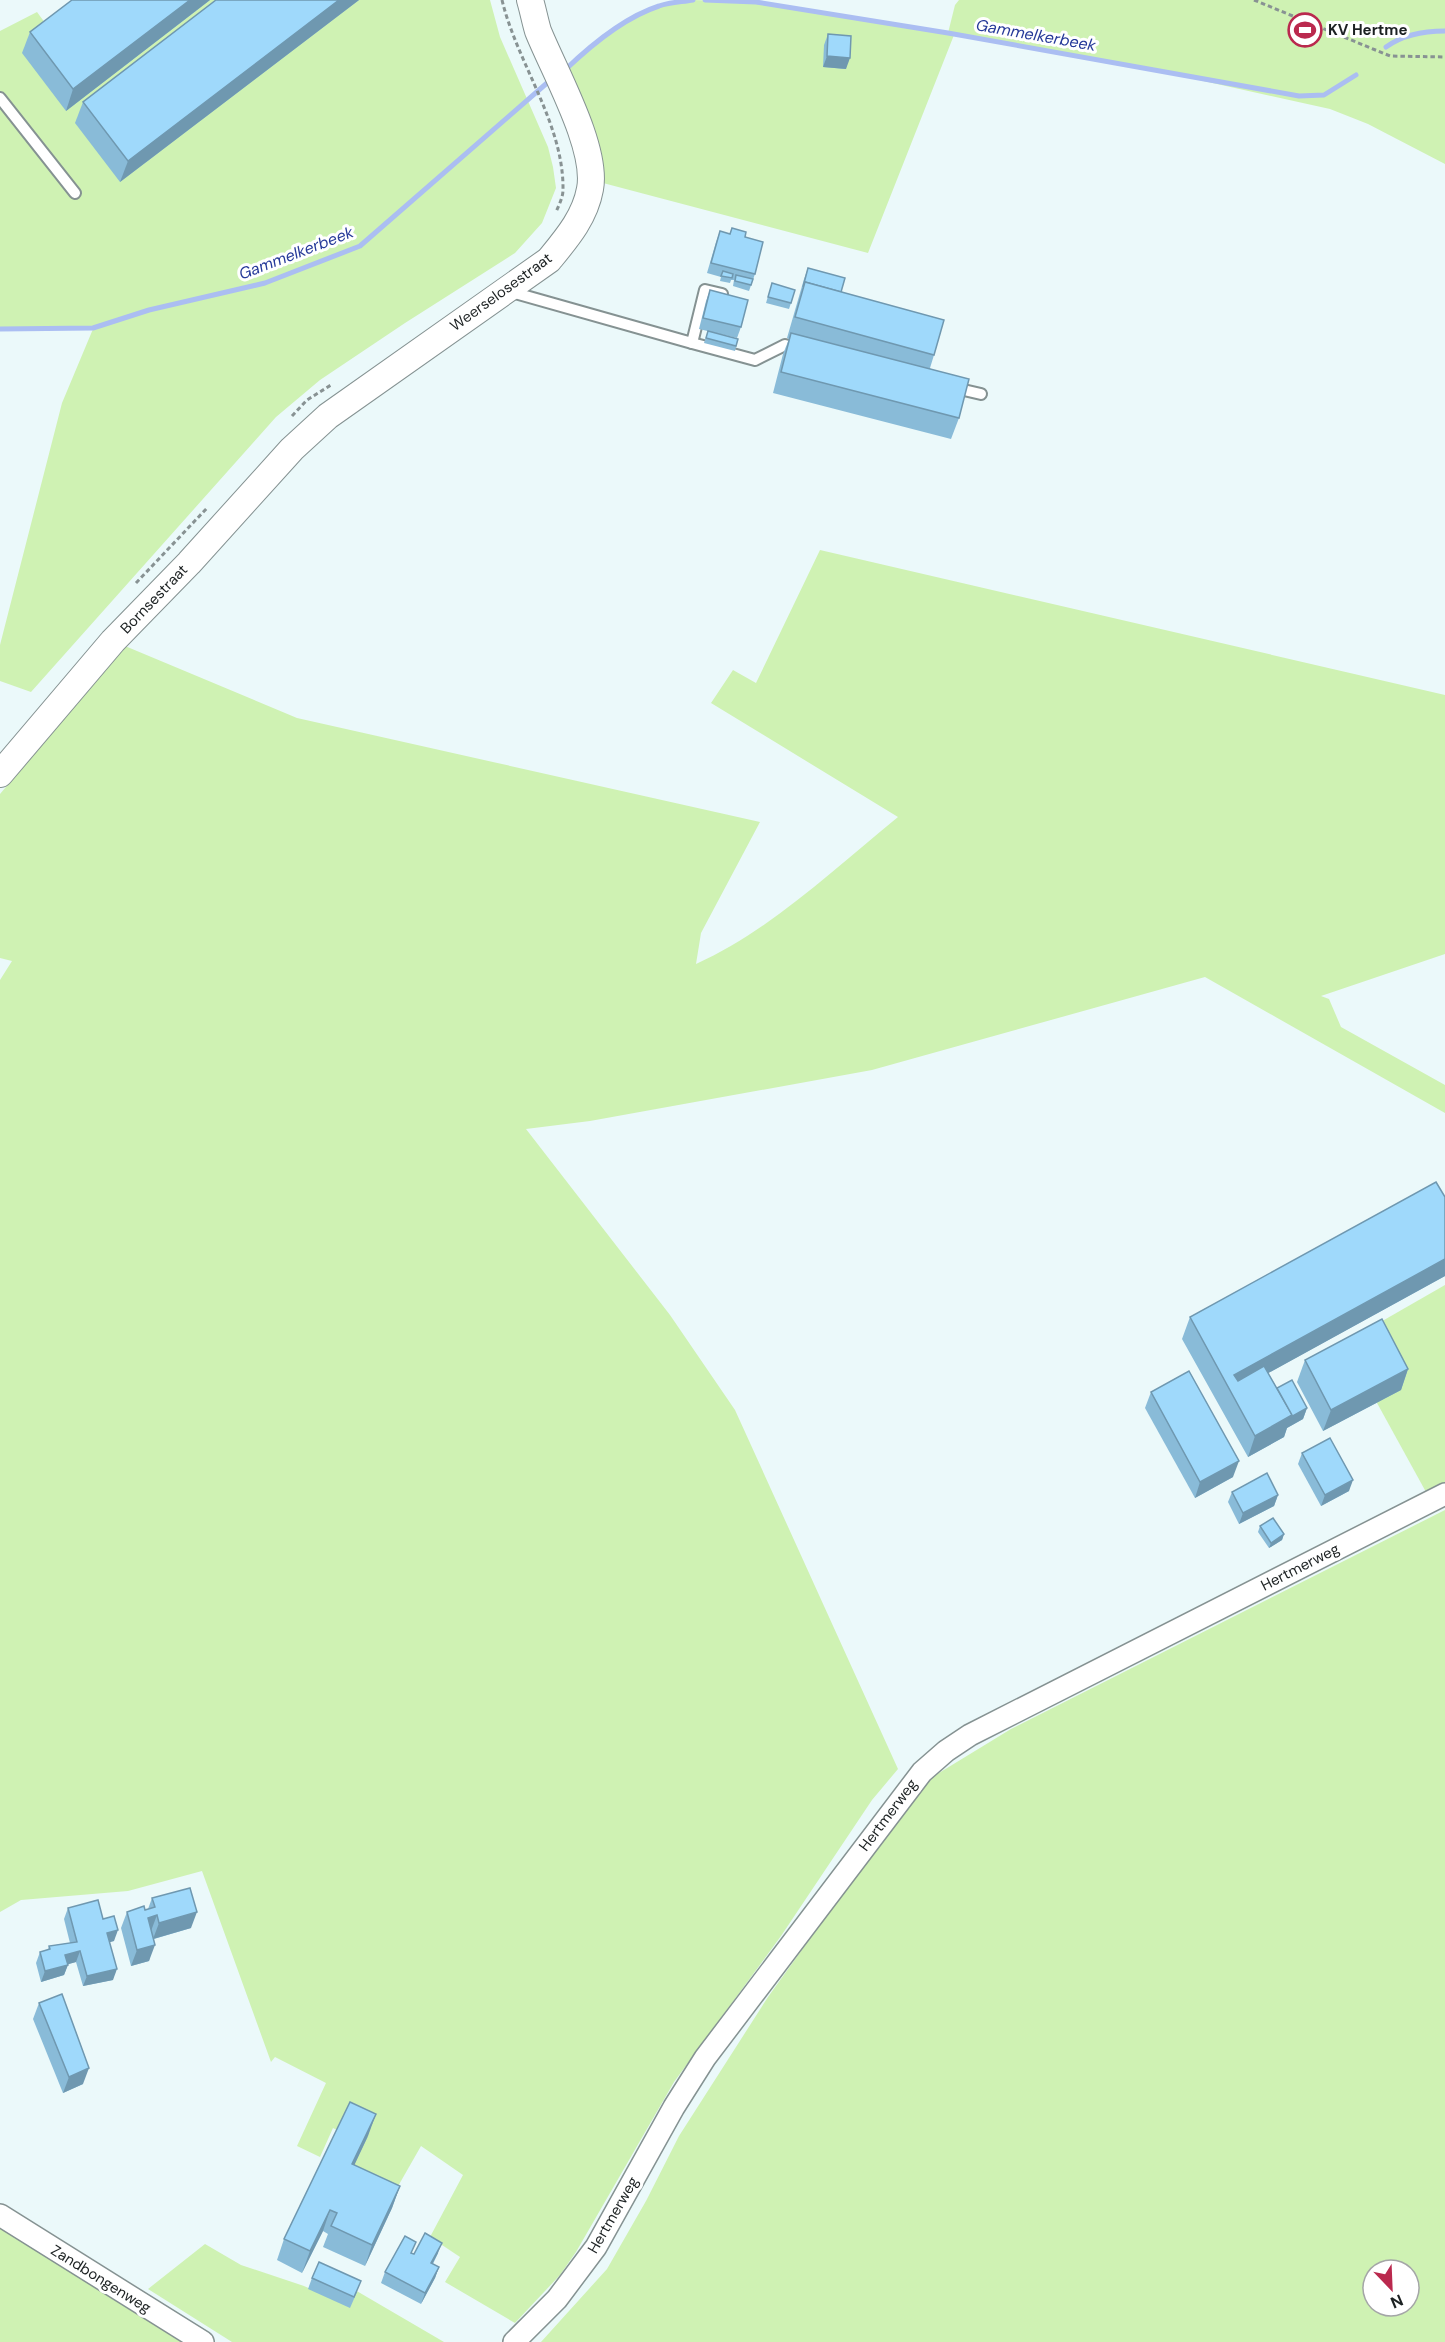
<svg xmlns="http://www.w3.org/2000/svg" width="1445" height="2342" font-family="'DM Sans',sans-serif">
<style>
.green{fill:#cff2b3;fill-rule:evenodd}
.lines{fill:none;stroke-linecap:round;stroke-linejoin:round}
.stream{stroke:#abbef2;stroke-width:5}
.service-casing{stroke:#859292;stroke-width:14}
.minor-casing{stroke:#859292;stroke-width:24}
.tertiary-casing{stroke:#859292;stroke-width:28}
.path{stroke:#889293;stroke-width:3;stroke-dasharray:4.5 3;stroke-linecap:butt}
.service{stroke:#fff;stroke-width:10}
.minor{stroke:#fff;stroke-width:21}
.tertiary{stroke:#fff;stroke-width:26}
.wall{fill:#89bbd8}
.shaded-wall{fill:#6f98b0}
.building{fill:#9fd9fb;stroke:#6f98b0;stroke-width:1.5}
.labels{text-anchor:middle;dominant-baseline:central;stroke-width:6;stroke-linejoin:round;paint-order:stroke}
.poi-label{font-size:15px;font-weight:bold;fill:#1c2122;stroke:#fff;text-anchor:start}
.street-label{font-size:15px;fill:#1c2122;stroke:#fff}
.water-label{font-size:16px;font-style:italic;fill:#263a99;stroke:#fff}
</style>
<rect width="100%" height="100%" fill="#ebf9fa"/>
<g class="green">
<polygon points="202,0 490,0 500,37 548,147 553,167 556,188 542,223 515,253 405,323 320,380 276,417 31,692 0,681 0,645 62,403 93,329 0,329 0,31 37,12 51,31"/>
<path d="M693 0 756 2 948 33 955 5 959 0H1445V164L1368 124 1330 109 1190 78 954 35 868 253 603 183 565 70C591 45 625 17 659 6 670 2 682 2 693 0Z"/>
<path d="M820 550 1445 695V954L1321 996 1329 999 1341 1027 1445 1085V1113L1205 977 872 1070 590 1121 526 1129 670 1315 735 1410 898 1769 872 1800 781 1936 674 2082 576 2252 560 2275 515 2323 445 2282 460 2257 430 2237 463 2175 421 2146 397 2188 353 2164 363 2143 333 2128 320 2157 297 2146 326 2083 275 2057 271 2062 202 1871 128 1891 21 1900 0 1912V980L12 961 0 958V794L125 646 297 718 760 822 701 933 696 964C771 930 834 869 898 817L711 703 733 670 756 683Z"/>
<polygon points="1445,1285 1445,1483 1426,1492 1344,1343"/>
<path d="M1445 1510V2342H541L607 2269 646 2201 679 2136 768 1997 896 1819 934 1776 1011 1729ZM1373 2270H1409V2306H1373Z"/>
<polygon points="0,2218 194,2342 0,2342"/>
<polygon points="205,2244 241,2265 304,2286 346,2305 355,2290 444,2342 232,2342 148,2289"/>
</g>
<g class="lines">
<g class="stream">
<polyline points="705,0 756,2 948,33 1299,96 1324,95 1356,75"/>
<path d="M1386 47C1404 34 1424 31 1445 31"/>
<path d="M565 70C591 45 625 17 659 6 670 2 682 2 693 0"/>
<polyline points="0,329 93,328 149,310 265,283 360,246 547,83"/>
</g>
<g class="service-casing">
<g id="service">
<polyline points="0,98 75,193"/>
<polyline points="508,291 692,343 705,290 722,294"/>
<polyline points="692,343 755,360 785,345 800,349"/>
<polyline points="955,388 981,394"/>
</g>
</g>
<g class="minor-casing">
<g id="minor">
<polyline points="0,2215 203,2342"/>
<polyline points="514,2342 557,2299 596,2247 674,2107 705,2058 922,1772 946,1751 970,1735 1445,1494"/>
</g>
</g>
<g class="tertiary-casing">
<path id="tertiary" d="M0 774 113 641 189 563 292 449 328 416 549 260C567 238 585 217 590 189 598 148 554 71 538 31 535 21 533 10 530 0"/>
</g>
<g class="path">
<path d="M502 0C517 63 564 124 563 190 563 197 559 205 556 212"/>
<polyline points="1254,0 1390,56 1445,57"/>
<polyline points="292,416 307,400 331,385"/>
<polyline points="136,583 208,507"/>
</g>
<use href="#service" class="service"/>
<use href="#minor" class="minor"/>
<use href="#tertiary" class="tertiary"/>
</g>
<g class="wall">
<polygon points="210,0 66,111 22,53 30,32"/>
<polygon points="216,0 359,0 120,182 75,123 83,102"/>
<polygon points="828,34 846,69 823,67 824,45"/>
<polygon points="732,228 745,237 755,274 749,291 733,286 734,280 731,280 730,283 720,281 721,277 707,273 716,242 720,231 730,234"/>
<polygon points="808,268 934,355 930,368 959,418 951,439 773,393 783,354 789,339 787,338 804,279"/>
<polygon points="772,283 791,303 789,309 766,303"/>
<polygon points="710,290 741,327 737,338 699,329 706,301"/>
<polygon points="708,331 738,339 735,351 704,343"/>
<polygon points="1445,1197 1445,1276 1268,1373 1277,1388 1307,1408 1303,1419 1287,1428 1284,1437 1248,1457 1182,1339 1190,1317"/>
<polygon points="1305,1360 1408,1369 1401,1390 1323,1431 1297,1382"/>
<polygon points="1151,1392 1233,1477 1195,1498 1145,1408"/>
<polygon points="1302,1453 1349,1491 1321,1506 1298,1464"/>
<polygon points="1232,1492 1278,1495 1274,1506 1239,1524 1228,1502"/>
<polygon points="1260,1526 1284,1534 1282,1540 1269,1548 1258,1532"/>
<polygon points="152,1898 191,1928 154,1939 149,1961 131,1966 121,1928 127,1912 148,1909"/>
<polygon points="68,1908 103,1919 114,1941 109,1942 113,1980 83,1986 76,1962 68,1964 64,1975 41,1982 36,1963 40,1952 48,1950 49,1946 70,1943 64,1919"/>
<polygon points="39,2003 83,2084 63,2093 33,2019"/>
<polygon points="368,2136 354,2165 400,2186 392,2208 365,2266 323,2247 328,2234 323,2231 302,2273 277,2260 284,2239"/>
<polygon points="412,2253 414,2254 438,2253 433,2264 439,2267 435,2278 421,2304 381,2283 385,2272"/>
<polygon points="312,2278 357,2292 350,2308 308,2289"/>
</g>
<g class="shaded-wall">
<polygon points="190,0 210,0 66,111 73,89"/>
<polygon points="339,0 359,0 120,182 128,161"/>
<polygon points="827,56 850,58 846,69 823,67"/>
<polygon points="1445,1259 1445,1276 1232,1393 1234,1375"/>
<polygon points="1408,1369 1401,1390 1323,1431 1331,1410"/>
<polygon points="1307,1408 1303,1419 1287,1428 1284,1437 1248,1457 1255,1436 1292,1415"/>
<polygon points="1239,1461 1233,1477 1195,1498 1200,1482"/>
<polygon points="1353,1480 1349,1491 1321,1506 1325,1495"/>
<polygon points="1278,1495 1274,1506 1239,1524 1243,1513"/>
<polygon points="1284,1534 1282,1540 1269,1548 1271,1543"/>
<polygon points="197,1912 191,1928 153,1939 159,1923"/>
<polygon points="157,1915 151,1931 148,1918"/>
<polygon points="118,1930 114,1941 103,1944 107,1933"/>
<polygon points="155,1945 149,1961 131,1966 137,1950"/>
<polygon points="80,1951 76,1962 62,1966 65,1955"/>
<polygon points="68,1965 64,1975 41,1982 45,1971"/>
<polygon points="117,1969 113,1980 83,1986 87,1976"/>
<polygon points="89,2068 83,2084 63,2093 69,2077"/>
<polygon points="376,2114 368,2136 345,2185 352,2164"/>
<polygon points="400,2186 392,2208 365,2266 372,2245"/>
<polygon points="330,2210 323,2231 302,2273 310,2251"/>
<polygon points="442,2243 438,2253 427,2274 431,2263"/>
<polygon points="439,2267 435,2278 421,2304 425,2293"/>
</g>
<g class="building">
<polygon points="72,0 190,0 73,89 30,32"/>
<polygon points="216,0 339,0 128,161 83,102"/>
<polygon points="828,34 851,36 850,58 827,56"/>
<polygon points="732,228 746,232 745,237 763,242 755,274 711,263 720,231 730,234"/>
<polygon points="808,268 845,278 841,292 805,282 803,287"/>
<polygon points="723,271 733,274 732,278 721,276"/>
<polygon points="736,275 753,279 751,285 735,281"/>
<polygon points="805,282 944,320 934,355 795,317"/>
<polygon points="772,283 795,290 791,303 768,297"/>
<polygon points="710,290 748,300 741,327 703,318"/>
<polygon points="708,331 738,339 736,346 706,338"/>
<polygon points="791,333 969,379 959,418 781,372"/>
<polygon points="1436,1182 1445,1197 1445,1259 1234,1375 1238,1381 1264,1366 1292,1415 1255,1436 1190,1317"/>
<polygon points="1382,1319 1408,1369 1331,1410 1305,1360"/>
<polygon points="1189,1371 1239,1461 1200,1482 1151,1392"/>
<polygon points="1292,1380 1307,1408 1291,1417 1292,1415 1277,1388"/>
<polygon points="1330,1438 1353,1480 1325,1495 1302,1453"/>
<polygon points="1267,1473 1278,1495 1243,1513 1232,1492"/>
<polygon points="1273,1518 1284,1534 1271,1543 1260,1526"/>
<polygon points="190,1888 197,1912 159,1923 157,1915 148,1918 155,1945 137,1950 127,1912 144,1906 145,1910 155,1907 152,1898"/>
<polygon points="98,1900 103,1919 114,1916 118,1930 107,1933 117,1969 87,1976 80,1951 65,1955 68,1965 45,1971 40,1952 50,1949 49,1946 77,1942 68,1908"/>
<polygon points="62,1994 89,2068 69,2077 39,2003"/>
<polygon points="350,2102 376,2114 352,2164 400,2186 372,2245 331,2226 337,2213 330,2210 310,2251 284,2239"/>
<polygon points="425,2233 442,2243 431,2263 439,2267 425,2293 385,2272 405,2236 416,2242 411,2253 414,2254"/>
<polygon points="319,2262 361,2281 354,2297 312,2278"/>
</g>
<defs>
<g id="stadium-ring" transform="scale(1.725)"><circle r="9.5" fill="#fff" stroke="#ba294e" stroke-width="1.5"/><path d="M0-5a6.5 5 0 1 0 0 10a6.5 5 0 1 0 0-10ZM-3.5-1.8h7v3.6h-7Z" fill="#ba294e"/></g>
</defs>
<g fill-rule="evenodd">
<use href="#stadium-ring" x="1305" y="30"/>
</g>
<g class="labels">
<g class="poi-label">
<text x="1328" y="30">KV Hertme</text>
</g>
<g class="street-label">
<text transform="translate(501 292) rotate(-36)">Weerselosestraat</text>
<text transform="translate(154 599) rotate(-46)">Bornsestraat</text>
<text transform="translate(1300 1567) rotate(-27)">Hertmerweg</text>
<text transform="translate(888 1815) rotate(-53)">Hertmerweg</text>
<text transform="translate(613 2215) rotate(-60)">Hertmerweg</text>
<text transform="translate(101 2279) rotate(32)">Zandbongenweg</text>
</g>
<g class="water-label">
<text transform="translate(1036 35) rotate(10)">Gammelkerbeek</text>
<text transform="translate(296 253) rotate(-21)">Gammelkerbeek</text>
</g>
</g>
<g transform="translate(1391 2288) rotate(157)"><circle r="28" fill="#ffffff" stroke="#a4a6a7" stroke-width="1.5"/>
<path d="M0-4.5L10 22L0 15L-10 22Z" fill="#ba294e"/>
<text y="-9" font-size="16" font-weight="bold" text-anchor="middle" fill="#1c2122">N</text>
</g>
</svg>
